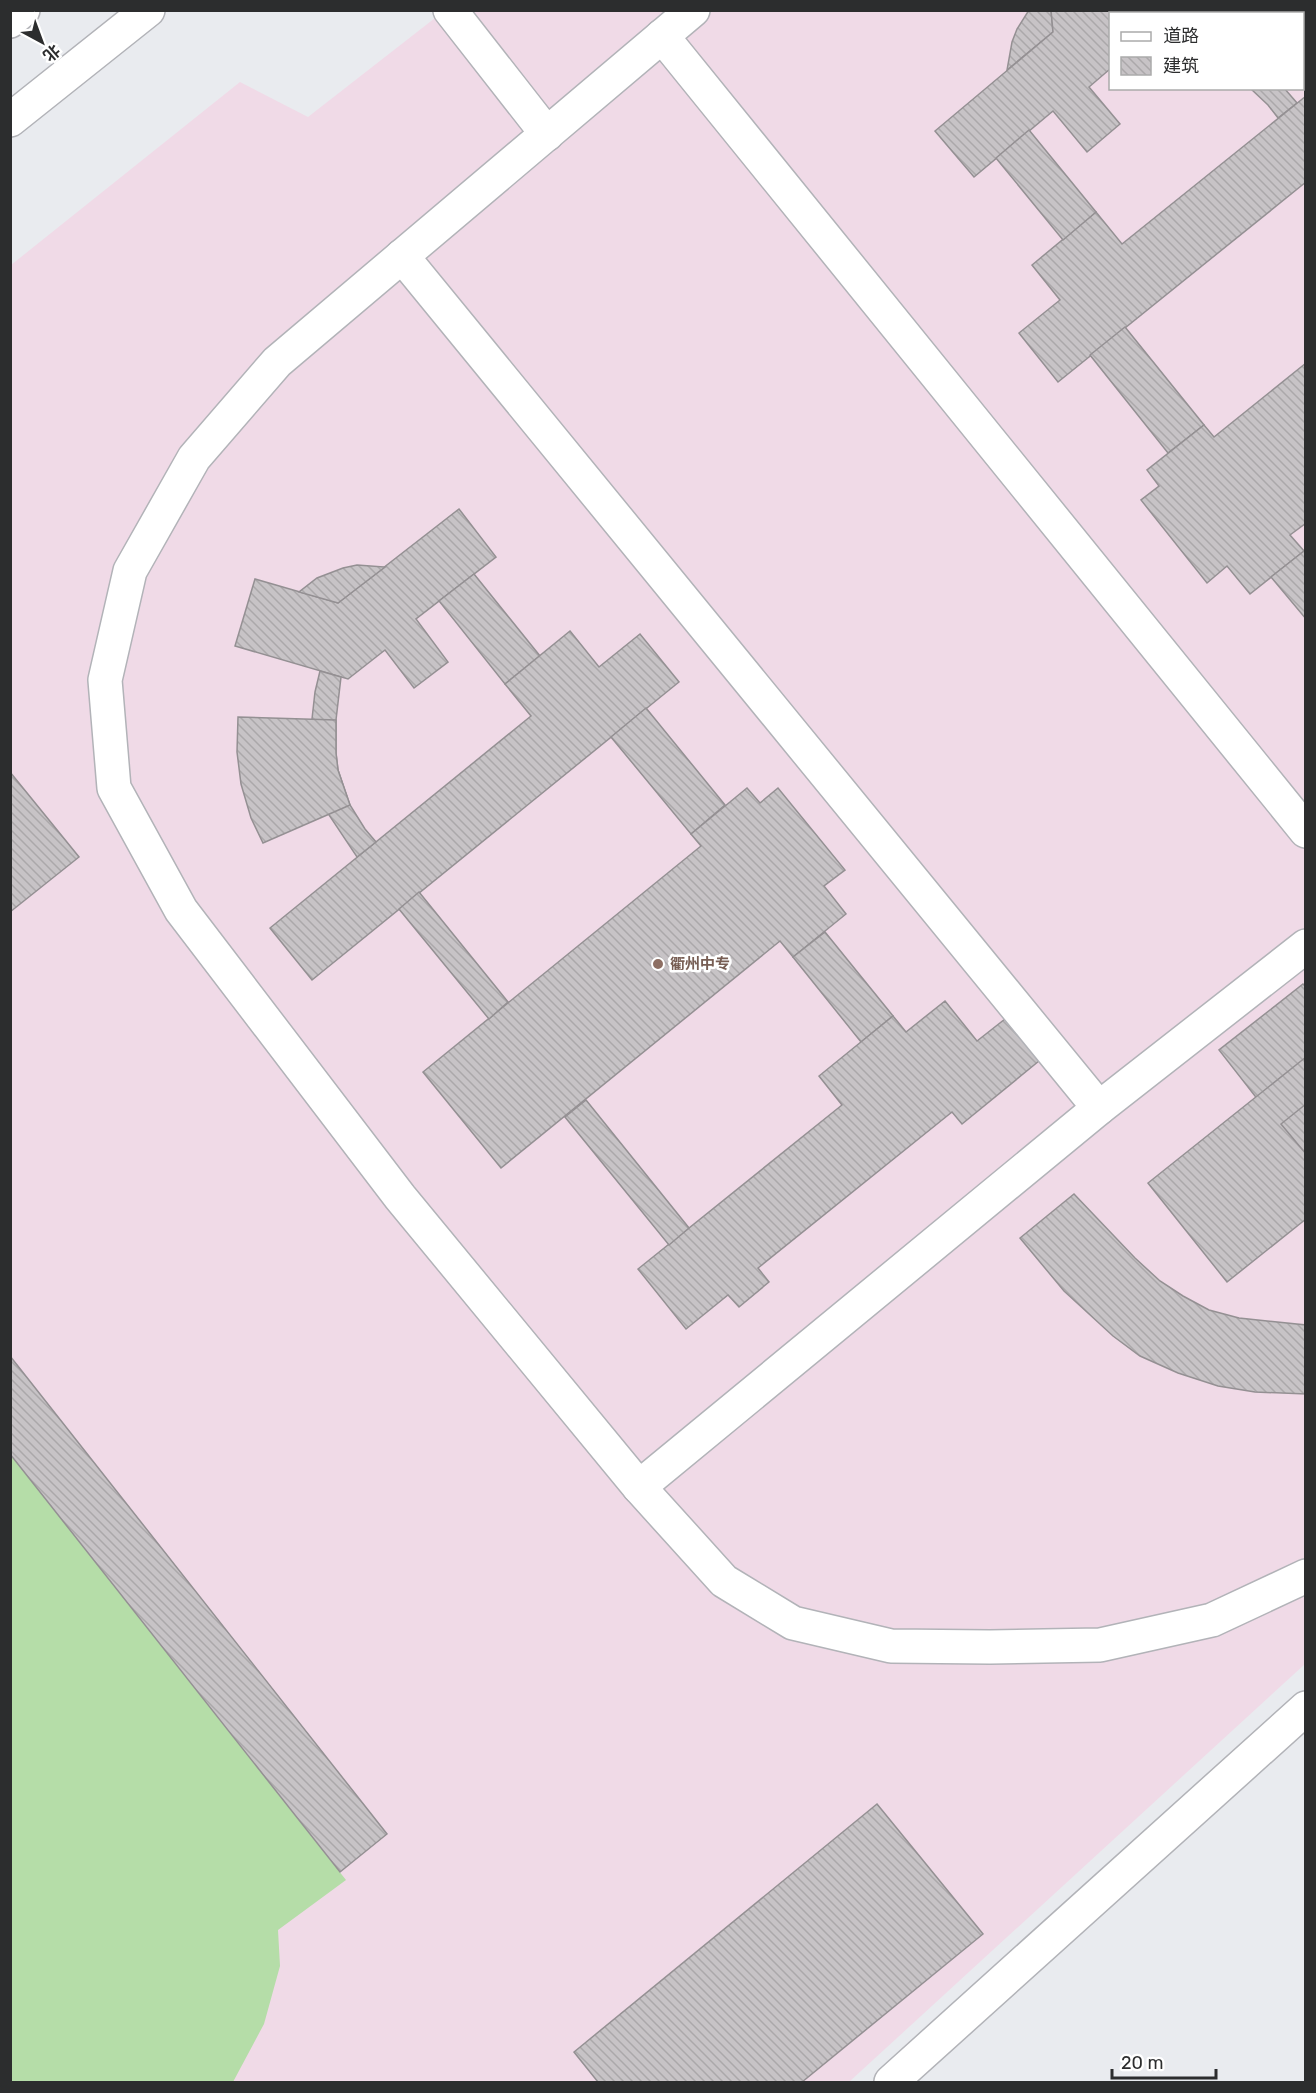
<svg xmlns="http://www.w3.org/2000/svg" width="1316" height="2093" font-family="Rubik,'Noto Sans SC',sans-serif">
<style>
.education{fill:#f0dae7;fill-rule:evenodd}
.garden{fill:#b5dda8}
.building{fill:url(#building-back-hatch);stroke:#949093;stroke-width:1.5}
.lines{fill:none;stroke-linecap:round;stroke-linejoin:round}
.minor-casing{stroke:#b2b3b8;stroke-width:36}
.secondary-casing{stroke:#b2b3b8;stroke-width:36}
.minor{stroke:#fff;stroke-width:33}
.secondary{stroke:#fff;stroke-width:33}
.education-dot{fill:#8d6e63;stroke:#fff;stroke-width:2}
.labels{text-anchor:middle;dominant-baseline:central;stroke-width:5;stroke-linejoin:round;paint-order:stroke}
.education-label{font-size:15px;font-weight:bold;fill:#785e54;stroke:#fff;text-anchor:start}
</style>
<defs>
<pattern id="building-back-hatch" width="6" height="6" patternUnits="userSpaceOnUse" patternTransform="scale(1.5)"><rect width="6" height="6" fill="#c7c3c6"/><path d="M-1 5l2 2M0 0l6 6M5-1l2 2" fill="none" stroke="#aba8aa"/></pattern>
</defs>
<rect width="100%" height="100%" fill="#e9ebef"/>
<path class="education" d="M444 11H1305V1664L849 2082H11V265L240 82 308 117ZM1110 14H1302V88H1110Z"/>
<polygon class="garden" points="10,1454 346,1880 278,1930 280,1966 264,2024 233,2082 11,2082"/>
<g class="building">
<polygon points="1029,10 1051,10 1053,32 1007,70 1012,42 1017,29"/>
<polygon points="1051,10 1121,10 1121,14 1110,14 1110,69 1089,87 1120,124 1087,152 1053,111 974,177 935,131 1053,32"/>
<polygon points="1175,10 1301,10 1299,14 1174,14"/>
<polygon points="1250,88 1284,88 1297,103 1278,118 1268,105"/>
<polygon points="1306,96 1306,182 1058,382 1019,333 1060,300 1032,265 1096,212 1122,244"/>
<polygon points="1029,130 1096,212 1063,240 996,158"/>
<polygon points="1125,327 1204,425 1168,453 1090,355"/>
<polygon points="1306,363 1306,523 1290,535 1304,551 1250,594 1227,566 1207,583 1141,500 1159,486 1147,470 1204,425 1214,437"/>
<polygon points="459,509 496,557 416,619 448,662 414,688 385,650 348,679 235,646 255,579 338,603"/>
<polygon points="1304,551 1306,554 1306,619 1271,577"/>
<polygon points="357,565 385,567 338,603 299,592 317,578 343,568"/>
<polygon points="474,574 540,656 505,684 439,601"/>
<polygon points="570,631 599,667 640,634 679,682 312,980 270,928 531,716 505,684"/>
<polygon points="320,671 341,677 336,720 336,753 338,770 350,805 365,829 376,842 357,857 329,815 316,779 311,739 312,719 315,692"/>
<polygon points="646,708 725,805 691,834 611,737"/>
<polygon points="238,717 336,720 336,753 338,770 350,805 263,843 251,818 241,784 237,752"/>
<polygon points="10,772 79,857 10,912"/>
<polygon points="747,788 760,803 778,788 845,870 824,886 846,914 793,957 780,941 501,1168 423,1072 701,846 691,834"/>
<polygon points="419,892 508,1002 489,1019 399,909"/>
<polygon points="825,932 893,1016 861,1042 793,957"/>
<polygon points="1303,984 1306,987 1306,1071 1262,1105 1219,1050"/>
<polygon points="945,1001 977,1041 1005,1019 1039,1061 962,1124 952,1112 758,1268 769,1282 739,1307 728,1295 686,1329 638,1269 842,1105 819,1076 893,1016 906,1032"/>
<polygon points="1306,1057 1306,1219 1227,1282 1148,1183"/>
<polygon points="586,1100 689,1228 669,1245 565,1117"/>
<polygon points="1306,1104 1306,1154 1281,1124"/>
<polygon points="1074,1194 1135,1258 1160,1281 1183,1296 1209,1310 1239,1318 1306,1325 1306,1394 1255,1392 1218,1386 1178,1373 1140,1356 1113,1336 1064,1291 1020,1238"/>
<polygon points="10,1356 387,1834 340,1872 10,1454"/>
<polygon points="877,1804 983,1934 802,2082 598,2082 574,2052"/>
</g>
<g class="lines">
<g class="minor-casing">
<g id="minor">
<polyline points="450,10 547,134"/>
<polyline points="693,10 277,362 194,458 130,571 105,680 114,788 181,910 400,1197 639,1487 724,1581 793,1623 891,1646 990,1647 1100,1645 1212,1620 1306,1576"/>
<polyline points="662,36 1306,831"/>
<polyline points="402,256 1099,1108"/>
<polyline points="639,1487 1099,1108 1306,946"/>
<polyline points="891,2082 1306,1708"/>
</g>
</g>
<g class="secondary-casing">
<g id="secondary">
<polyline points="10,21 23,10"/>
<polyline points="10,120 148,10"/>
</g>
</g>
<use href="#minor" class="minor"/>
<use href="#secondary" class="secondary"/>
</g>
<circle class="education-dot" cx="658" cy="964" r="6"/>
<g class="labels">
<g class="education-label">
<text x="670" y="964">衢州中专</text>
</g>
</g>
<rect width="1316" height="2093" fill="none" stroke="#2c2d2e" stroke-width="24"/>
<rect x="1109" y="12" width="195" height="78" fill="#ffffff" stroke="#ababab" stroke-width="1.5"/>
<rect x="1121" y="32" width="30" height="9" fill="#ffffff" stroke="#ababab" stroke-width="1.5"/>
<text x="1163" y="42" font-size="18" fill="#2c2d2e">道路</text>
<rect x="1121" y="57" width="30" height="18" fill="url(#building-back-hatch)" stroke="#ababab" stroke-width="1.5"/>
<text x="1163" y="72" font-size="18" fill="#2c2d2e">建筑</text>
<g transform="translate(42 42) rotate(139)" stroke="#ffffff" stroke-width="4.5" paint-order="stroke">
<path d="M0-4.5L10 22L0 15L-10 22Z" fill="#2c2d2e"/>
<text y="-9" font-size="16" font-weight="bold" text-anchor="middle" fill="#2c2d2e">北</text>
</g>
<path d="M1112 2069v9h104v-9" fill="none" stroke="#2c2d2e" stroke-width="3"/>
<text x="1121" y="2069" font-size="18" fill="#2c2d2e" stroke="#ffffff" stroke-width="4.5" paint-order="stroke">20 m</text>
</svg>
